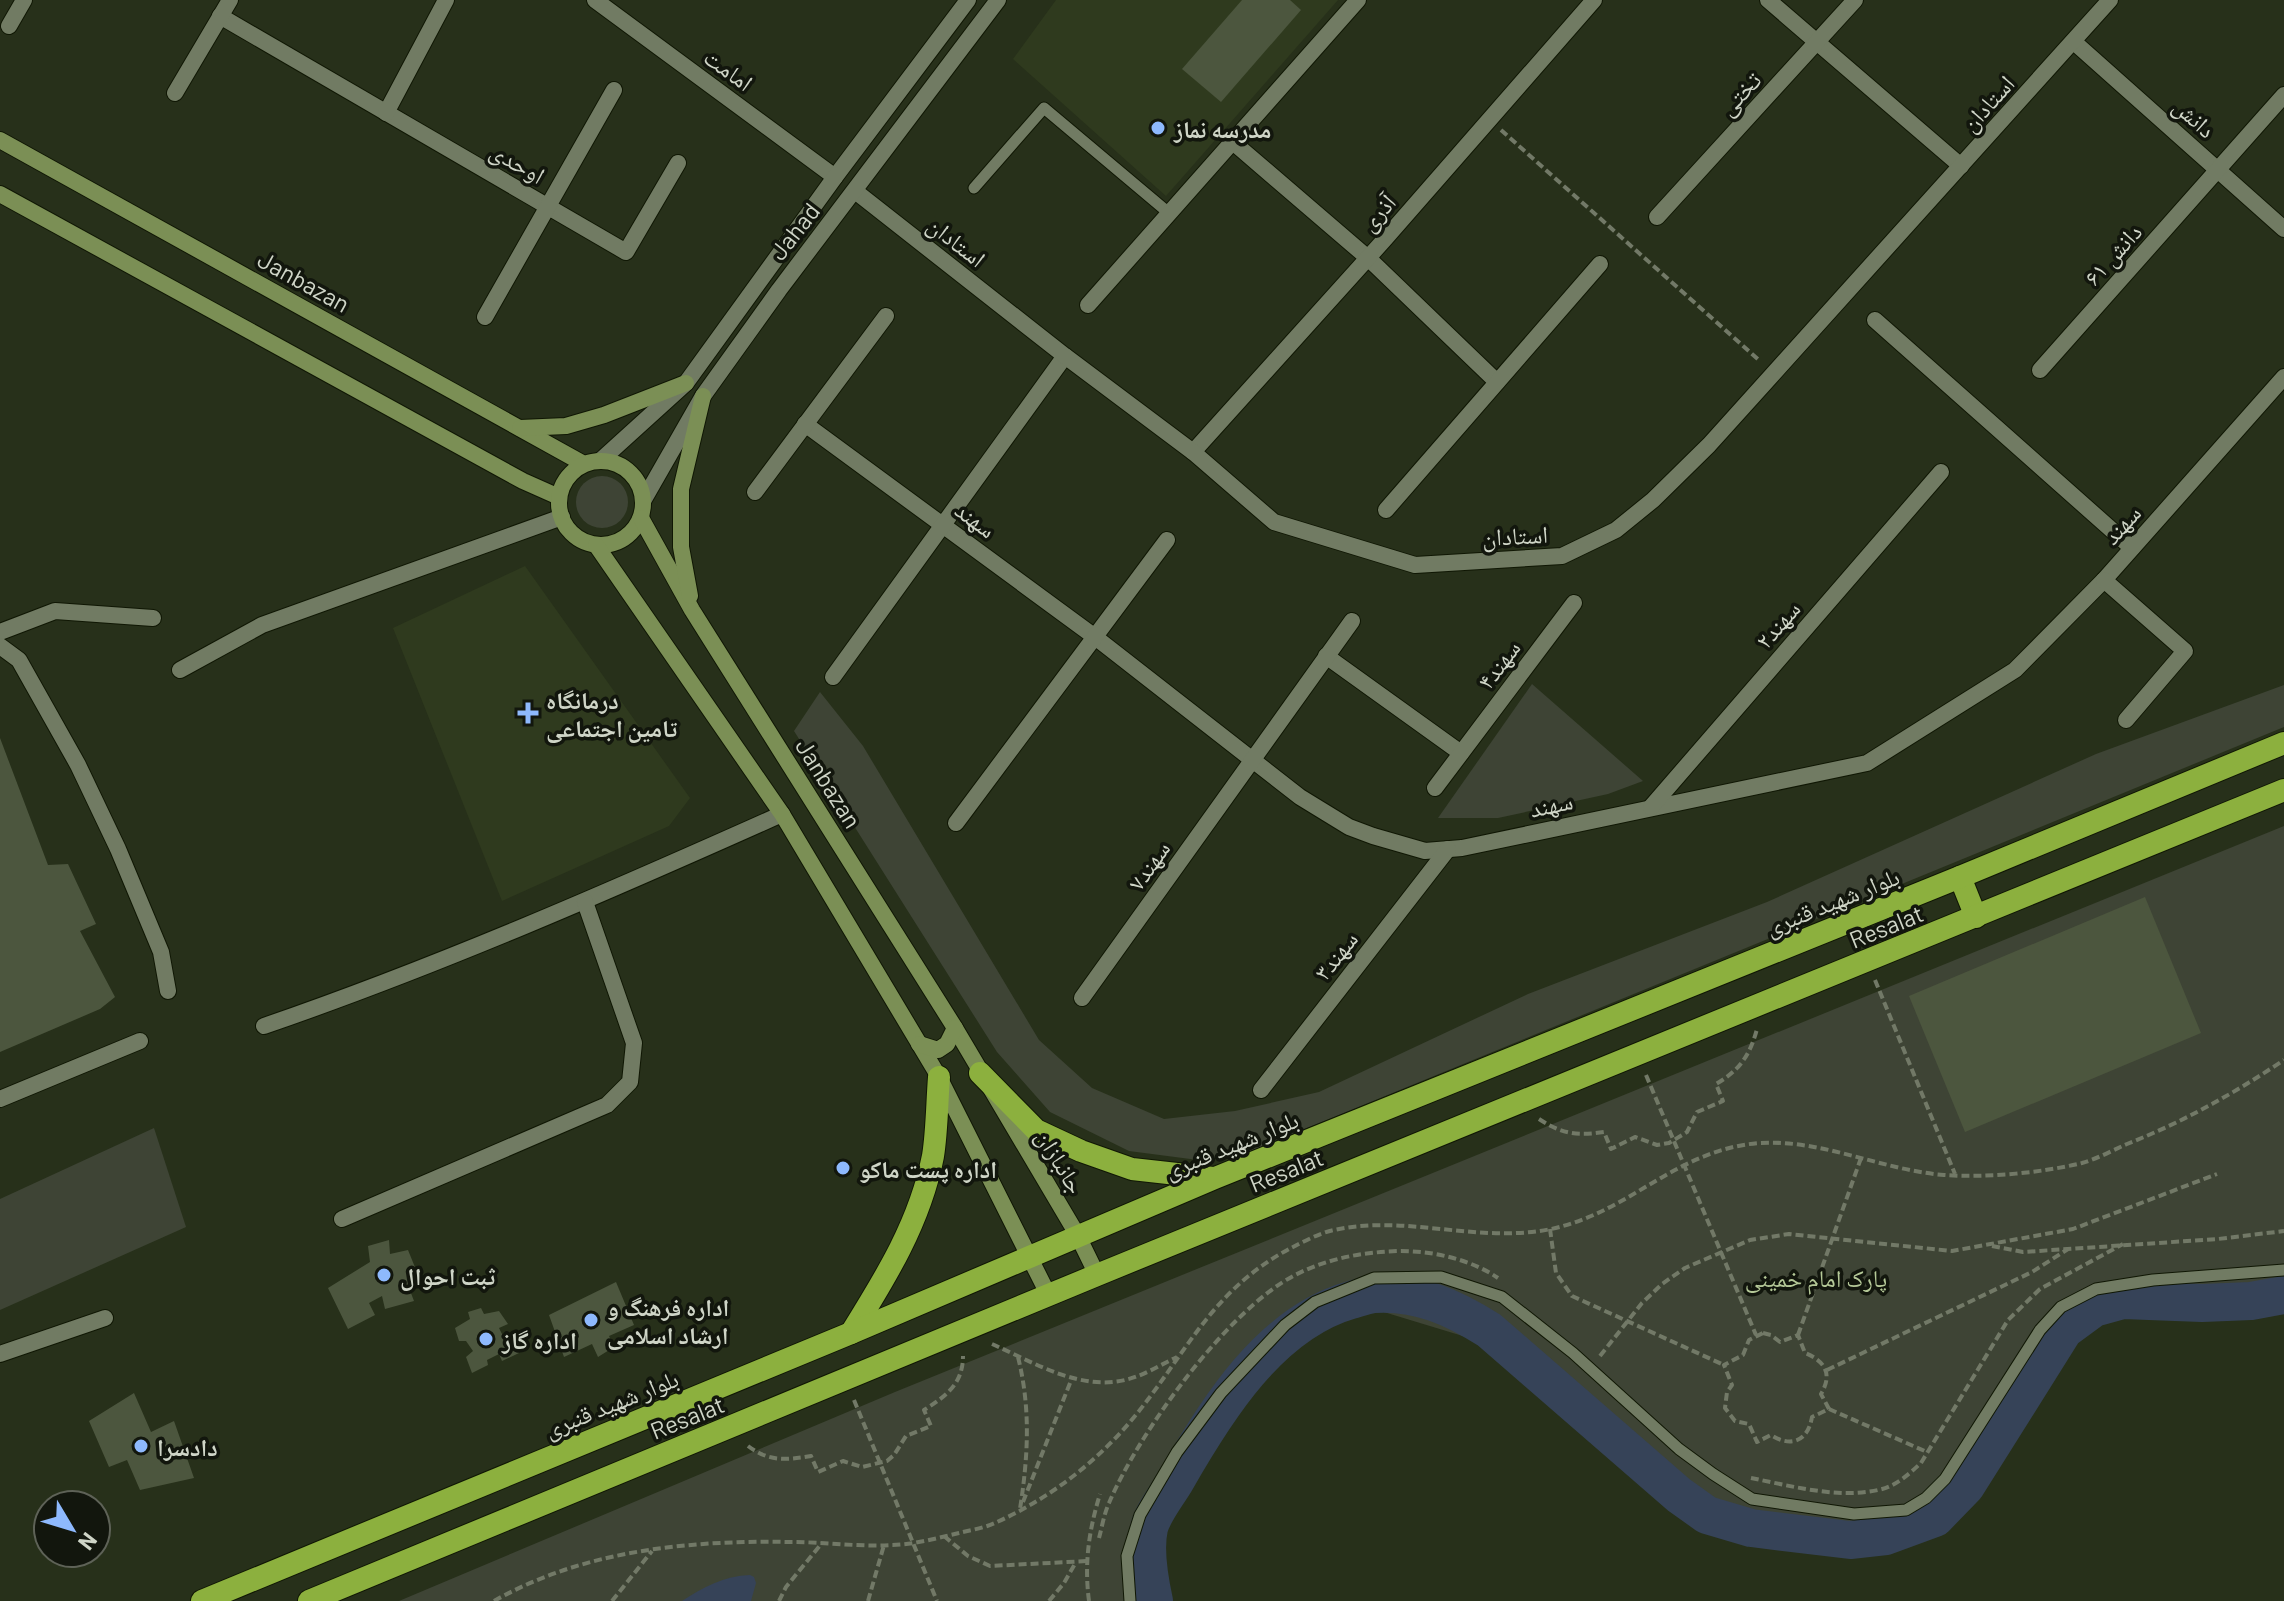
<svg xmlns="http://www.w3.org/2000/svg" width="2284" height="1601" font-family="Barlow,'Noto Naskh Arabic',sans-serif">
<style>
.built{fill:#2f3a1e}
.green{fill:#3e4435}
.water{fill:#364358}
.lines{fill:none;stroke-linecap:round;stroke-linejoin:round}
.river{stroke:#364358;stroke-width:38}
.building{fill:#4c563e}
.service-casing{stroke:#101704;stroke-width:13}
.minor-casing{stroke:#101704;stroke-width:18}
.tertiary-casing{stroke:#101704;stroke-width:18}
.secondary-casing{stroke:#101704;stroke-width:18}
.trunk-casing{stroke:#101704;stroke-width:24}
.path{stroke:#727967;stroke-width:4;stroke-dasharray:8 4;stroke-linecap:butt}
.service{stroke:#717b63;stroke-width:11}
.minor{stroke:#717b63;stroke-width:16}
.tertiary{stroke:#717b63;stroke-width:16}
.secondary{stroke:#7b8f55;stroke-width:16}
.trunk{stroke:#8cb03e;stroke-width:22}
.poi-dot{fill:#8eb9fd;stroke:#12160d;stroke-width:3}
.labels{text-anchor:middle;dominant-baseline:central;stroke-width:7;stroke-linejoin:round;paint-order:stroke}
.street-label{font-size:24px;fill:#cfd5c7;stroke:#12160d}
.poi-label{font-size:24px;font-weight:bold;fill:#cfd5c7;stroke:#12160d;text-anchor:start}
.park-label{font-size:24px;fill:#b5c998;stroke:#12160d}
</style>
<rect width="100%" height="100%" fill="#27301a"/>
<g class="built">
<polygon points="1056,0 1338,0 1166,196 1013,59"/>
<polygon points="525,566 690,798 669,826 502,901 393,628"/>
</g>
<g class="green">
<circle cx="602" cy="502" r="26"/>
<polygon points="1532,684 1643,781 1608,794 1498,818 1438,818"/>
<polygon points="2284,685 2284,727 1261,1147 1233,1156 1198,1160 1129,1151 1050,1112 997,1052 794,731 820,692 863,746 1039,1040 1092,1088 1164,1119 1235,1111 1319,1092 1528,994 1767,902 2096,754"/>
<polygon points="2284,826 2284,1292 2214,1308 2093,1305 1998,1433 1922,1528 1829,1525 1715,1506 1581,1393 1499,1347 1341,1299 1207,1417 1157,1490 1166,1601 399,1601 895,1392"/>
<polygon points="154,1128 186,1227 0,1310 0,1199"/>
</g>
<path class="water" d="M750 1575 754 1577 756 1583 751 1601H682C703 1587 724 1576 750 1575Z"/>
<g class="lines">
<path class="river" d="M1154 1601C1149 1578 1144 1551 1149 1528 1153 1512 1168 1494 1176 1480 1216 1410 1270 1323 1351 1300 1358 1298 1367 1295 1374 1294 1418 1291 1454 1308 1489 1330L1679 1495 1707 1515 1751 1528 1850 1540 1886 1536 1935 1518 1966 1486 2064 1330 2094 1308 2123 1300 2202 1303 2251 1301 2284 1295"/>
</g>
<g class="building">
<polygon points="1242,0 1290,0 1301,10 1221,102 1182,69"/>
<polygon points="0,738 48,865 68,864 96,924 80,931 115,997 100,1009 0,1052"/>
<polygon points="2145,897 2201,1033 1965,1132 1909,996"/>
<polygon points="389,1240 390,1254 408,1250 423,1287 409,1288 414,1301 385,1309 382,1296 369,1303 375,1315 348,1329 328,1288 370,1262 368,1246"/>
<polygon points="616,1282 634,1325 609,1336 614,1347 598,1357 592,1344 564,1357 549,1315"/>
<polygon points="481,1308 484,1314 499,1311 508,1324 499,1328 504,1338 513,1336 519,1353 502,1361 499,1354 487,1360 488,1365 472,1373 466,1357 473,1351 466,1341 459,1341 455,1328 470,1319 468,1312"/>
<polygon points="134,1393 151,1432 174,1421 194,1478 140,1490 127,1460 109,1467 89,1421"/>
</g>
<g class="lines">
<g class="service-casing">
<g id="service">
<polyline points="974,188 1044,108 1170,214"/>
<polyline points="1130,1601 1127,1556 1140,1515 1177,1452 1221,1393 1285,1325 1315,1302 1374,1278 1441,1277 1502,1297 1573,1353 1679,1449 1713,1474 1752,1499 1854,1514 1906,1510 1926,1498 1945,1479 2040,1330 2061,1307 2096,1289 2153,1280 2284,1270"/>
</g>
</g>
<g class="minor-casing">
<g id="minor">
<polyline points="1768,0 1961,166"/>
<polyline points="220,16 626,252 678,163"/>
<polyline points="9,26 24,0"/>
<polyline points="2074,42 2284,229"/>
<polyline points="175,93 230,0"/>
<polyline points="386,113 446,0"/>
<polyline points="1234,143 1368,258 1497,382"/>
<polyline points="1657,217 1855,0"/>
<polyline points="1088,305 1358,0"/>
<polyline points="485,317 614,90"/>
<polyline points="1875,320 2132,548"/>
<polyline points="2040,370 2284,95"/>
<polyline points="805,424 1095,637 1300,797 1349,827 1373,836 1425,851 1462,848 1867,763 2015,670 2104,580 2284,377"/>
<polyline points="1193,452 1385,239 1594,0"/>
<polyline points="755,492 886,316"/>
<polyline points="1386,510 1600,264"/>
<polyline points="2104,580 2185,651 2126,720"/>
<polyline points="0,632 55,611 153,618"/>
<polyline points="0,646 19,660 78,765 118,849 161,952 168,991"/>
<polyline points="1326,656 1461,753"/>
<polyline points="180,670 262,625 562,517"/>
<polyline points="833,677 1065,356"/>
<polyline points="1435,788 1574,603"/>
<polyline points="1651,807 1941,472"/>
<polyline points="956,823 1167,540"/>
<polyline points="1082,998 1352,621"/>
<path d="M264 1026C441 965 612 890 782 814"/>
<polyline points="1261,1090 1448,849"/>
<polyline points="0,1099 140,1041"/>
<polyline points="342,1219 607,1105 630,1082 634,1043 585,902"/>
<polyline points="0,1354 105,1318"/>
</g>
</g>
<g class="tertiary-casing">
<g id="tertiary">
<polyline points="595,0 835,177"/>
<polyline points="855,191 1065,356 1193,452 1274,522 1415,565 1562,556 1616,530 1653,500 1709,445 2110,0"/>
<polyline points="600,461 686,383 835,177 968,0"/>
<polyline points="643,501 703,396 779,290 998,0"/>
</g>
</g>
<g class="secondary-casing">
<g id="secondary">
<polyline points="0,140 584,464"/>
<polyline points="0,194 523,481 559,497"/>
<polyline points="520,428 566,426 604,415 686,383"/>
<circle cx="601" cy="503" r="42"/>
<polyline points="641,518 692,610 955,1028 1078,1236 1097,1275"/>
<polyline points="596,545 782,814 939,1077 1049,1296"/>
<polyline points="690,596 681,547 681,489 703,396"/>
<polyline points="919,1044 938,1050 947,1044 955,1028"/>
</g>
</g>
<g class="trunk-casing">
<g id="trunk">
<polyline points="1960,877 1976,917"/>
<polyline points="980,1073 1036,1130 1081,1151 1132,1169 1213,1178"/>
<path d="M851 1333C886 1277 920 1222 933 1156 937 1131 937 1103 939 1077"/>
<polyline points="202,1601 851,1333 1215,1178 1960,877 2284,743"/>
<polyline points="309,1601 1097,1275 2284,790"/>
</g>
</g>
<g class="path">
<polyline points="1501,130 1760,361"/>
<polyline points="1875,980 1955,1174"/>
<polyline points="1646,1075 1756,1335"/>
<path d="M1539 1119C1562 1134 1577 1136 1604 1132L1611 1149 1635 1137 1657 1145 1669 1143 1687 1132 1697 1112 1723 1101 1716 1084C1740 1070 1750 1055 1757 1029"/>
<polyline points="1550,1229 1556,1273 1572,1296 1724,1365"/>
<polyline points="1992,1246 2023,1252 2218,1239 2284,1231"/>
<path d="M1763 1333 1771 1335 1780 1342 1798 1335 1805 1353C1825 1361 1833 1374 1821 1394L1829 1409 1812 1417C1808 1441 1791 1448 1771 1435L1757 1442 1749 1424 1735 1421 1725 1408 1727 1392 1732 1385 1724 1365 1743 1355 1749 1340Z"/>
<polyline points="1798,1335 1861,1158"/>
<path d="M992 1344C1033 1362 1079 1391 1125 1380 1143 1376 1160 1365 1177 1357"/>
<polyline points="1600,1356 1642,1303 1662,1284 1685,1268 1750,1240 1789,1234 1952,1251 2073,1229 2217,1174"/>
<path d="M1018 1357C1031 1409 1028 1457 1020 1509"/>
<polyline points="1827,1370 2032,1272 2068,1249"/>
<polyline points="854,1400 937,1601"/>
<polyline points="1829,1409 1927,1452"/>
<path d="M748 1446C769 1462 786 1460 811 1456L818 1472 843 1461 862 1467 887 1461 894 1455 906 1436 931 1426 924 1410C946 1396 963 1384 963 1356"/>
<path d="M1751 1478C1791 1486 1838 1499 1878 1490 1895 1487 1909 1474 1921 1463L2008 1320 2040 1289 2123 1244"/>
<polyline points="1023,1502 1072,1378"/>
<polyline points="944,1536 968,1556 990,1566 1087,1561"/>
<path d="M1099 1538C1102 1527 1104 1514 1109 1503 1138 1434 1227 1310 1295 1275 1329 1258 1363 1252 1400 1251 1433 1251 1470 1259 1498 1278"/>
<path d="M494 1601C584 1550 690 1540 792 1542 824 1542 858 1547 891 1545 913 1545 937 1538 959 1533 971 1530 985 1528 997 1522 1048 1499 1093 1465 1130 1422 1185 1357 1209 1292 1289 1249 1303 1242 1319 1233 1334 1230 1407 1214 1477 1244 1551 1229 1631 1212 1675 1150 1759 1143 1823 1139 1881 1170 1944 1175 1985 1178 2041 1173 2082 1163 2097 1159 2113 1150 2127 1144 2185 1121 2233 1094 2284 1060"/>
<polyline points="612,1601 652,1551"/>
<polyline points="779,1601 786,1587 822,1543"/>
<polyline points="868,1601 884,1545"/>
<polyline points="1049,1601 1064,1583 1076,1562"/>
<path d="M1089 1601C1084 1563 1089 1530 1100 1494"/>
</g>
<use href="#service" class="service"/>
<use href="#minor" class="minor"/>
<use href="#tertiary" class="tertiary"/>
<use href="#secondary" class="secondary"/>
<use href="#trunk" class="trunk"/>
</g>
<g class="poi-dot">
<circle cx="1158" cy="128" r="8"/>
<path d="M524 701h8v8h8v8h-8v8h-8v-8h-8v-8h8z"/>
<circle cx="843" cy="1168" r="8"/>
<circle cx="384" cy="1275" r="8"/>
<circle cx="591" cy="1320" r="8"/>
<circle cx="486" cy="1339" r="8"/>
<circle cx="141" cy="1446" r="8"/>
</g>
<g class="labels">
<g class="street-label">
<text transform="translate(729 69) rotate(36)">امامت</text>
<text transform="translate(1739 93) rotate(-47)">تختی</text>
<text transform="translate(1987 103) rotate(-48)">استادان</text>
<text transform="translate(2195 117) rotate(42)">دانش</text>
<text transform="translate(518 162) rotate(30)">اوحدی</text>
<text transform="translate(1377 212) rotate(-48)">آذری</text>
<text transform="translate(794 231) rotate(-52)">Jahad</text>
<text transform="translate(957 241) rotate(38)">استادان</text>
<text transform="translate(2112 254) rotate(-48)">دانش ۶۱</text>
<text transform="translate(304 281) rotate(29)">Janbazan</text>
<text transform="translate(976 519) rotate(37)">سهند</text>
<text transform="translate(2121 524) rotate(-48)">سهند</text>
<text transform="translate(1515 535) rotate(-3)">استادان</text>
<text transform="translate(1777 624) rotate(-49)">سهند۲</text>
<text transform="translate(1498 664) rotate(-53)">سهند۴</text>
<text transform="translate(829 783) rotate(58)">Janbazan</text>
<text transform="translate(1551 804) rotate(-12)">سهند</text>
<text transform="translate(1148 865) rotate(-55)">سهند۷</text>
<text transform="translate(1832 901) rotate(-22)">بلوار شهید قنبری</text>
<text transform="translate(1886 926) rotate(-22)">Resalat</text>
<text transform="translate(1335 955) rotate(-52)">سهند۳</text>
<text transform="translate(1231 1144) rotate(-22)">بلوار شهید قنبری</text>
<text transform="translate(1061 1161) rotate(59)">جانبازان</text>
<text transform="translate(1286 1170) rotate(-22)">Resalat</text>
<text transform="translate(611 1403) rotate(-22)">بلوار شهید قنبری</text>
<text transform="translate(687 1417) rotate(-22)">Resalat</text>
</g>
<g class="poi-label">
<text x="1174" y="128">مدرسه نماز</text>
<text x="546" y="699">درمانگاه<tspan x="546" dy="28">تامین اجتماعی</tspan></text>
<text x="859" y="1168">اداره پست ماکو</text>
<text x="400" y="1275">ثبت احوال</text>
<text x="607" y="1306">اداره فرهنگ و<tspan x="607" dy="28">ارشاد اسلامی</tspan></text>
<text x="502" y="1339">اداره گاز</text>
<text x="157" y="1446">دادسرا</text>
</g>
<g class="park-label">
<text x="1816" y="1277">پارک امام خمینی</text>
</g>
</g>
<g transform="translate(72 1529) rotate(128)"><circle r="38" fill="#12160d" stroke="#5e6257" stroke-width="2"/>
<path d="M0-6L14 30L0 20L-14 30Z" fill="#8eb9fd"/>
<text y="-12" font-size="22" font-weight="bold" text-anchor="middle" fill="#cfd5c7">N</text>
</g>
</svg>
